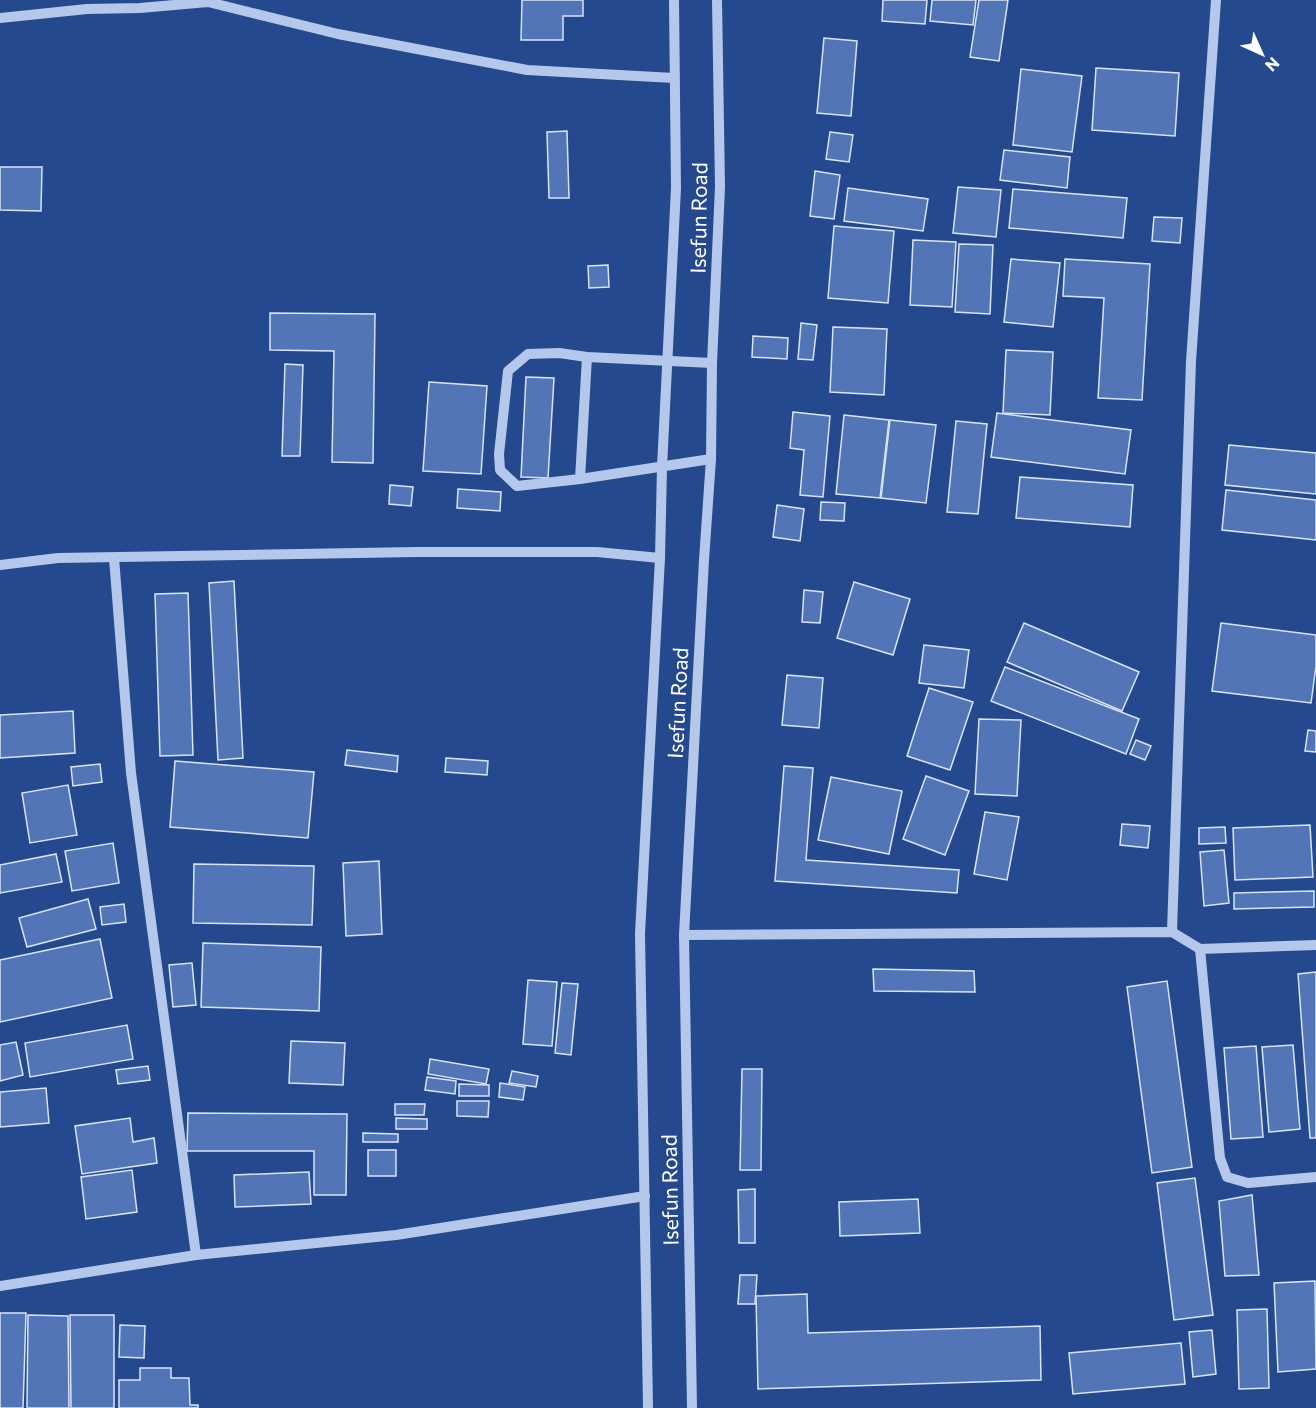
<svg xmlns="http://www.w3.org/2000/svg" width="1316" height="1408" font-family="Commissioner,sans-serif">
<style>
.building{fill:#5175b6;stroke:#d9e4f8;stroke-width:1.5}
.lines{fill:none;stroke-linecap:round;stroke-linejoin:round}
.minor{stroke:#b5c8eb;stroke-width:10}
.labels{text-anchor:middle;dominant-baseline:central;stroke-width:5;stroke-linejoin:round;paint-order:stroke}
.street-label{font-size:21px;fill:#fff;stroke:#25498e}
</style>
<rect width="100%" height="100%" fill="#25498e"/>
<g class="building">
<polygon points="522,0 583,0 583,16 563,16 563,40 521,40"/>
<polygon points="883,0 927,0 925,24 882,21"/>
<polygon points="932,0 976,0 973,25 930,21"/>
<polygon points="979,0 1008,0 999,61 970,57"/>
<polygon points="824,38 857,41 851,116 817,113"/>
<polygon points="1096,68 1179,73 1175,136 1092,130"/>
<polygon points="1021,69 1082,76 1072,152 1013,145"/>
<polygon points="567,131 569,198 549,198 547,132"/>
<polygon points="830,132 853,135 849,162 826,159"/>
<polygon points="1004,150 1070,157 1067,188 1000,180"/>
<polygon points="0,167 42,167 41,211 0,210"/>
<polygon points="815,171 840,175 834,219 810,216"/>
<polygon points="958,187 1001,190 996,237 953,233"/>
<polygon points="848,188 928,199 923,231 844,221"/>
<polygon points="1013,189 1127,198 1123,238 1009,228"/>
<polygon points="1154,217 1182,218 1180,243 1152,241"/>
<polygon points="834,226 894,231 888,303 828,298"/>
<polygon points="913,240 956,242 952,307 910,305"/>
<polygon points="959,244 993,245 990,314 955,312"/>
<polygon points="1011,259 1060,263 1053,327 1004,322"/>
<polygon points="1065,259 1150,264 1142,400 1098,398 1104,298 1063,296"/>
<polygon points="608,265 609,287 589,288 588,266"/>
<polygon points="270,313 375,314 373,463 332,462 334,351 270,350"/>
<polygon points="801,323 817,325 813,360 798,359"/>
<polygon points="833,327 887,329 884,395 830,392"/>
<polygon points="753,336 788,338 787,359 752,357"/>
<polygon points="1006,350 1053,352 1050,415 1003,413"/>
<polygon points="285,364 303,365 300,456 282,456"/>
<polygon points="526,377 554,378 548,478 521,477"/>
<polygon points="429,382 487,386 481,474 423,471"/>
<polygon points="793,412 830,416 823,497 800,495 804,450 790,448"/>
<polygon points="997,413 1131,430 1125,474 991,457"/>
<polygon points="844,415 889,420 880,498 836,494"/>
<polygon points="890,420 936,425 926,503 881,498"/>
<polygon points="956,421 987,424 978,514 947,512"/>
<polygon points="1229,445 1316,453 1316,494 1225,485"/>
<polygon points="1020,477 1133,485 1130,527 1016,518"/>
<polygon points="390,485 413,487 411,506 389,504"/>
<polygon points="458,489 501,492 500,511 457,508"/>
<polygon points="1226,490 1316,500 1316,540 1222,530"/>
<polygon points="821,502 845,503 844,521 820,520"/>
<polygon points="777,505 804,509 800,541 773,537"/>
<polygon points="234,581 243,758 218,760 209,583"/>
<polygon points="854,582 910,599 893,655 837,638"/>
<polygon points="804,590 823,592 820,623 802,622"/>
<polygon points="188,593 193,755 160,756 155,594"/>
<polygon points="1024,623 1139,672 1122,711 1007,662"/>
<polygon points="1221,623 1316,635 1316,666 1311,703 1212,691"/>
<polygon points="924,645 969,650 964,688 919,683"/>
<polygon points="1005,667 1139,719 1126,754 991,701"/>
<polygon points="787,675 823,678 819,728 782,725"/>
<polygon points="929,688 973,702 950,770 907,756"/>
<polygon points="73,711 75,753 0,758 0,715"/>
<polygon points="979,719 1021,720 1017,796 975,794"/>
<polygon points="1308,730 1316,731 1316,752 1305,751"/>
<polygon points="1136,740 1151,746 1145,760 1130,754"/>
<polygon points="347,750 398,756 397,772 345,765"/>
<polygon points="446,758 488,761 487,775 445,772"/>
<polygon points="175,761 314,772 308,838 170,827"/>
<polygon points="100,764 102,782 73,786 71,767"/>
<polygon points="784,766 813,768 806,860 959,870 957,893 775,881"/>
<polygon points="926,776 969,791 945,855 903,839"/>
<polygon points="831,777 902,791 889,854 818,840"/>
<polygon points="68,785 77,835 30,843 22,793"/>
<polygon points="985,812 1019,817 1007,880 974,874"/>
<polygon points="1122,824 1150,826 1148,848 1120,845"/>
<polygon points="1310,825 1313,877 1235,880 1233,828"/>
<polygon points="1225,827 1226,843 1199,844 1199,828"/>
<polygon points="113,843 119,883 72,891 65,851"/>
<polygon points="1224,850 1229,903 1204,906 1200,852"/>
<polygon points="56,854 62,882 0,893 0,865"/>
<polygon points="379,861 382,934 346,936 343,863"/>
<polygon points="194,864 314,866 312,925 193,923"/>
<polygon points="1314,891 1314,907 1234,909 1234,893"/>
<polygon points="88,899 96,929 27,947 19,918"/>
<polygon points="124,904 126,922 102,925 100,907"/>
<polygon points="100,939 112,998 0,1022 0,960"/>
<polygon points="203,943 321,947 319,1011 201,1007"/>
<polygon points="192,963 196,1005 173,1007 169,965"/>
<polygon points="873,969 974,971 975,992 874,991"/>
<polygon points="1316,972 1316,1138 1310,1138 1298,974"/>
<polygon points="528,980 557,982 552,1046 523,1044"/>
<polygon points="1167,981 1192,1167 1152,1173 1127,987"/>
<polygon points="562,983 578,984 571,1055 555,1053"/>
<polygon points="127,1025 133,1059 30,1077 25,1043"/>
<polygon points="291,1041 345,1043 343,1085 289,1083"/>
<polygon points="16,1042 23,1075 0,1081 0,1045"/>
<polygon points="1293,1045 1300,1129 1269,1132 1262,1047"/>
<polygon points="1256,1046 1263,1137 1231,1139 1224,1048"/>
<polygon points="430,1059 489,1069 486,1084 428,1074"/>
<polygon points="148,1066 150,1080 118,1084 116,1070"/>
<polygon points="742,1069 762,1069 761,1170 740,1170"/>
<polygon points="512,1071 538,1076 536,1087 509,1083"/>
<polygon points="427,1077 456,1081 455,1094 425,1090"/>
<polygon points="500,1083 525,1087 523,1100 499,1097"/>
<polygon points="459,1084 489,1085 489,1096 459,1096"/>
<polygon points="46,1088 49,1123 0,1127 0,1092"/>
<polygon points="457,1101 489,1101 488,1117 457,1116"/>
<polygon points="395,1104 425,1104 424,1115 395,1115"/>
<polygon points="188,1113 347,1114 346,1195 314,1195 314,1151 187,1151"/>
<polygon points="130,1118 133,1142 154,1138 157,1163 82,1174 75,1126"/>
<polygon points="396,1118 427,1119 427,1129 396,1129"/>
<polygon points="363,1133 398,1134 398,1142 363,1142"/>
<rect x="368" y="1150" width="28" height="26"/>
<polygon points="132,1170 137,1212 86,1219 81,1177"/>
<polygon points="309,1172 311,1204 235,1207 234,1175"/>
<polygon points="1195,1178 1213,1315 1174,1320 1157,1183"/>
<polygon points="755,1189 755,1243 739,1243 738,1190"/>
<polygon points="1252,1195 1259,1275 1225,1276 1219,1201"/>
<polygon points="918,1199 920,1233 840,1236 839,1202"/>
<polygon points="740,1275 757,1275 755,1304 738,1304"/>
<polygon points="1315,1281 1316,1369 1278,1372 1274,1283"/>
<polygon points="807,1294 808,1333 1040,1326 1041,1380 758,1389 756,1296"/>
<polygon points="1267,1309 1269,1388 1239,1389 1237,1310"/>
<polygon points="0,1313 26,1313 23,1408 0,1408"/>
<polygon points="28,1315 68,1316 69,1408 27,1408"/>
<polygon points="70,1315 114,1315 114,1408 71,1408"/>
<polygon points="120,1325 145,1326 144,1358 119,1357"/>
<polygon points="1212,1330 1216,1374 1193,1377 1189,1332"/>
<polygon points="1181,1343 1185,1384 1073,1394 1069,1353"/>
<polygon points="140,1368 171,1368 171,1378 189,1378 190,1405 198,1405 198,1408 119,1408 119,1380 140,1380"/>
</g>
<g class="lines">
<g class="minor">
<polyline points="0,18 87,9 140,8 208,2 338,34 527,70 674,78"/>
<polyline points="711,459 580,479 517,486 500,470 499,454 508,371 528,354 559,353 587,357 712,363"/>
<polyline points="580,479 587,357"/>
<polyline points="114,558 131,773 196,1255"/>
<polyline points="0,565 58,558 417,552 597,552 660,558"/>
<polyline points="1172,932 1191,361 1216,0"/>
<polyline points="684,935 1172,932 1200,949 1316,945"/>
<polyline points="1200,949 1220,1158 1227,1177 1248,1183 1316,1177"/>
<polyline points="0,1286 196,1255 396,1235 645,1196"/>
<polyline points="648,1408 640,934 660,558 662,467 676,188 674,0"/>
<polyline points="692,1408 684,935 704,560 711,459 712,363 720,187 717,0"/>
</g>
</g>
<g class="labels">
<g class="street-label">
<text transform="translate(698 218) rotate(-89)">Isefun Road</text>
<text transform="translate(677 703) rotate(-87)">Isefun Road</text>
<text transform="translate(669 1190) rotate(-91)">Isefun Road</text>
</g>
</g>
<g transform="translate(1262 54) rotate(135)" stroke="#25498e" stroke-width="4.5" paint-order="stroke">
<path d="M0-4.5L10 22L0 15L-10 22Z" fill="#ffffff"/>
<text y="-9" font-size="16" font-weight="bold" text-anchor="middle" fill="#ffffff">N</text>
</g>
</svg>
